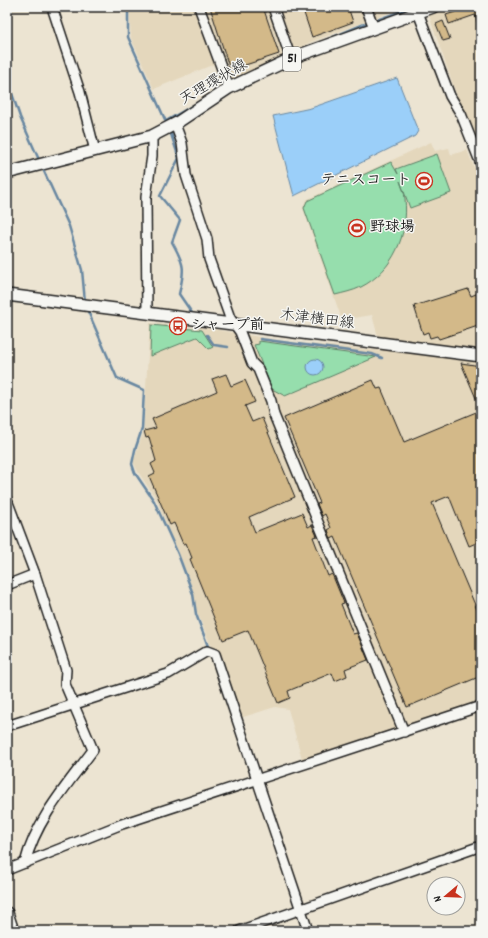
<svg xmlns="http://www.w3.org/2000/svg" width="488" height="938" font-family="Dekko,'Klee One',sans-serif">
<style>
.built{fill:#e4d7bc}
.green{fill:#96dead;stroke:#597d64}
.water{fill:#9bcff9;stroke:#6887a1}
.lines{fill:none;stroke-linecap:round;stroke-linejoin:round}
.stream{stroke:#6887a1;stroke-width:2.5}
.building{fill:#d3b989;stroke:#1c1c1c}
.minor-casing{stroke:#1c1c1c;stroke-width:12}
.major-casing{stroke:#1c1c1c;stroke-width:14}
.minor{stroke:#f6f6f2;stroke-width:9}
.major{stroke:#f6f6f2;stroke-width:11}
.labels{text-anchor:middle;dominant-baseline:central;stroke-width:3;stroke-linejoin:round;paint-order:stroke}
.shield{fill:#f6f6f2;stroke:#5d5d5c;stroke-width:1}
.shield-label{font-size:14px;font-weight:bold;fill:#1c1c1c}
.street-label{font-size:15px;fill:#1c1c1c;stroke:#f6f6f2}
.poi-label{font-size:15px;font-weight:bold;fill:#1c1c1c;stroke:#f6f6f2;text-anchor:start}
</style>
<rect width="100%" height="100%" fill="#ece4d2"/>
<filter id="ink" filterUnits="userSpaceOnUse"><feTurbulence type="fractalNoise" baseFrequency=".025" numOctaves="2"/><feDisplacementMap in="SourceGraphic" scale="8" xChannelSelector="R" yChannelSelector="G"/><feConvolveMatrix kernelMatrix="1 2 1 2 8 2 1 2 1" color-interpolation-filters="sRGB"/></filter>
<g filter="url(#ink)">
<g class="built">
<polygon points="129,7 404,7 311,42 231,81 224,60 154,89 131,38"/>
<polygon points="426,7 481,7 481,148 473,129 458,99"/>
<polygon points="431,142 435,151 449,148 451,155 467,150 481,184 481,704 303,762 288,709 275,707 240,718 196,609 193,592 178,550 171,539 157,500 138,472 133,461 143,434 150,323 196,329 199,327 290,342 382,351 372,315 342,320 303,208 306,200"/>
</g>
<g class="green">
<path d="M437 154 451 193 410 208 400 181C402 187 405 193 405 199 409 234 393 271 361 287 353 291 343 293 335 295L304 208 307 201 391 162 398 174 396 169Z"/>
<polygon points="151,325 202,330 213,347 209,349 197,337 150,356"/>
<polygon points="259,341 376,357 285,396 272,389 254,345 259,344"/>
</g>
<g class="water">
<polygon points="397,78 418,131 415,136 294,196 273,116 311,108"/>
<circle cx="315" cy="367" r="8"/>
</g>
<g class="lines">
<g class="stream">
<polyline points="128,7 128,37 167,124"/>
<polyline points="374,21 407,9 407,7"/>
<polyline points="326,40 369,22"/>
<polyline points="7,79 20,117 40,162"/>
<polyline points="166,121 197,103"/>
<path d="M170 131 179 158 160 196 180 220 172 242C185 265 185 269 179 294L192 313"/>
<polyline points="42,167 69,226 82,270 85,302"/>
<polyline points="87,309 117,378 144,390 142,429 135,450 132,464 135,473 154,501 178,554 193,594 196,614 209,649"/>
<polyline points="207,335 214,345 228,347"/>
<polyline points="260,339 372,354 382,358"/>
</g>
</g>
<g class="building">
<polygon points="210,7 263,7 279,54 230,70"/>
<polygon points="302,7 348,7 353,22 312,37"/>
<polygon points="471,7 481,7 481,30 480,31 475,15 449,24 446,15"/>
<polygon points="443,21 450,39 443,41 436,24"/>
<polygon points="468,289 471,296 481,292 481,325 439,339 437,336 430,338 428,332 423,334 414,306"/>
<polygon points="461,363 481,366 481,541 469,546 449,496 432,503 481,619 481,676 407,707 335,537 331,539 328,530 331,528 325,514 322,516 317,504 320,503 284,418 373,380 377,389 381,388 404,442 481,410"/>
<polygon points="226,374 231,386 245,380 255,402 245,406 252,422 262,418 295,497 249,517 255,532 302,513 308,527 312,525 317,536 313,537 328,576 332,574 344,603 341,604 353,634 357,633 368,660 345,669 347,676 335,681 332,673 288,691 290,698 278,703 248,630 223,640 190,559 192,558 186,543 183,544 174,523 170,525 149,476 155,473 151,464 156,461 149,437 146,438 144,431 156,428 152,419 217,391 212,379"/>
</g>
<g class="lines">
<g class="minor-casing">
<g id="minor">
<polyline points="52,7 80,92 95,151"/>
<polyline points="199,7 229,88"/>
<polyline points="273,7 291,59"/>
<polyline points="366,7 374,28"/>
<polyline points="416,7 450,96 461,114 481,164"/>
<polyline points="175,124 182,143 186,175 207,239 209,259 230,318 240,332 252,363 258,369 271,401 274,415 404,732"/>
<polyline points="147,313 146,197 152,156 152,136"/>
<path d="M7 500 35 574 66 670 65 684 93 750C67 785 36 820 25 863"/>
<polyline points="7,585 35,574"/>
<polyline points="7,726 168,674 207,651 215,654 308,931"/>
<polyline points="7,870 122,824 481,706"/>
<polyline points="239,931 481,846"/>
</g>
</g>
<g class="major-casing">
<g id="major">
<polyline points="7,173 152,136 175,124 229,88 297,56 433,7"/>
<polyline points="7,295 481,356"/>
<polyline points="7,913 13,931"/>
</g>
</g>
<use href="#minor" class="minor"/>
<use href="#major" class="major"/>
</g>
</g>
<defs>
<g id="stadium-ring" transform="scale(0.9)"><circle r="9.5" fill="#f6f6f2" stroke="#c8321e" stroke-width="1.5"/><path d="M0-5a6.5 5 0 1 0 0 10a6.5 5 0 1 0 0-10ZM-3.5-1.8h7v3.6h-7Z" fill="#c8321e"/></g>
<g id="bus-ring" transform="scale(0.9)"><circle r="9.5" fill="#f6f6f2" stroke="#c8321e" stroke-width="1.5"/><path d="M-5-6H5V4H4V6H2V4H-2V6H-4V4H-5ZM-3.5-4V0h7V-4ZM-3.5 1.2v1.5H-2V1.2ZM2 1.2v1.5H3.5V1.2Z" fill="#c8321e"/></g>
</defs>
<g fill-rule="evenodd">
<use href="#stadium-ring" x="424" y="181"/>
<use href="#stadium-ring" x="357" y="228"/>
<use href="#bus-ring" x="178" y="326"/>
</g>
<g class="labels">
<rect class="shield" x="283" y="47" width="18" height="24" rx="3"/>
<g class="shield-label">
<text x="292" y="59">51</text>
</g>
<g class="street-label">
<text transform="translate(214 83) rotate(-30)">天理環状線</text>
<text transform="translate(317 320) rotate(7)">木津横田線</text>
</g>
<g class="poi-label">
<text x="411" y="181" text-anchor="end">テニスコート</text>
<text x="370" y="228">野球場</text>
<text x="191" y="326">シャープ前</text>
</g>
</g>
<rect width="488" height="938" fill="none" stroke="#f6f6f2" stroke-width="24"/>
<rect x="12" y="12" width="464" height="914" fill="none" stroke="#1c1c1c" stroke-width="1.5" filter="url(#ink)"/>
<g transform="translate(446 896) rotate(251)"><circle r="19" fill="#f6f6f2" stroke="#9f9f9c"/>
<path d="M0-3L7 15L0 10L-7 15Z" fill="#c8321e"/>
<text y="-6" font-size="11" font-weight="bold" text-anchor="middle" fill="#1c1c1c">N</text>
</g>
</svg>
